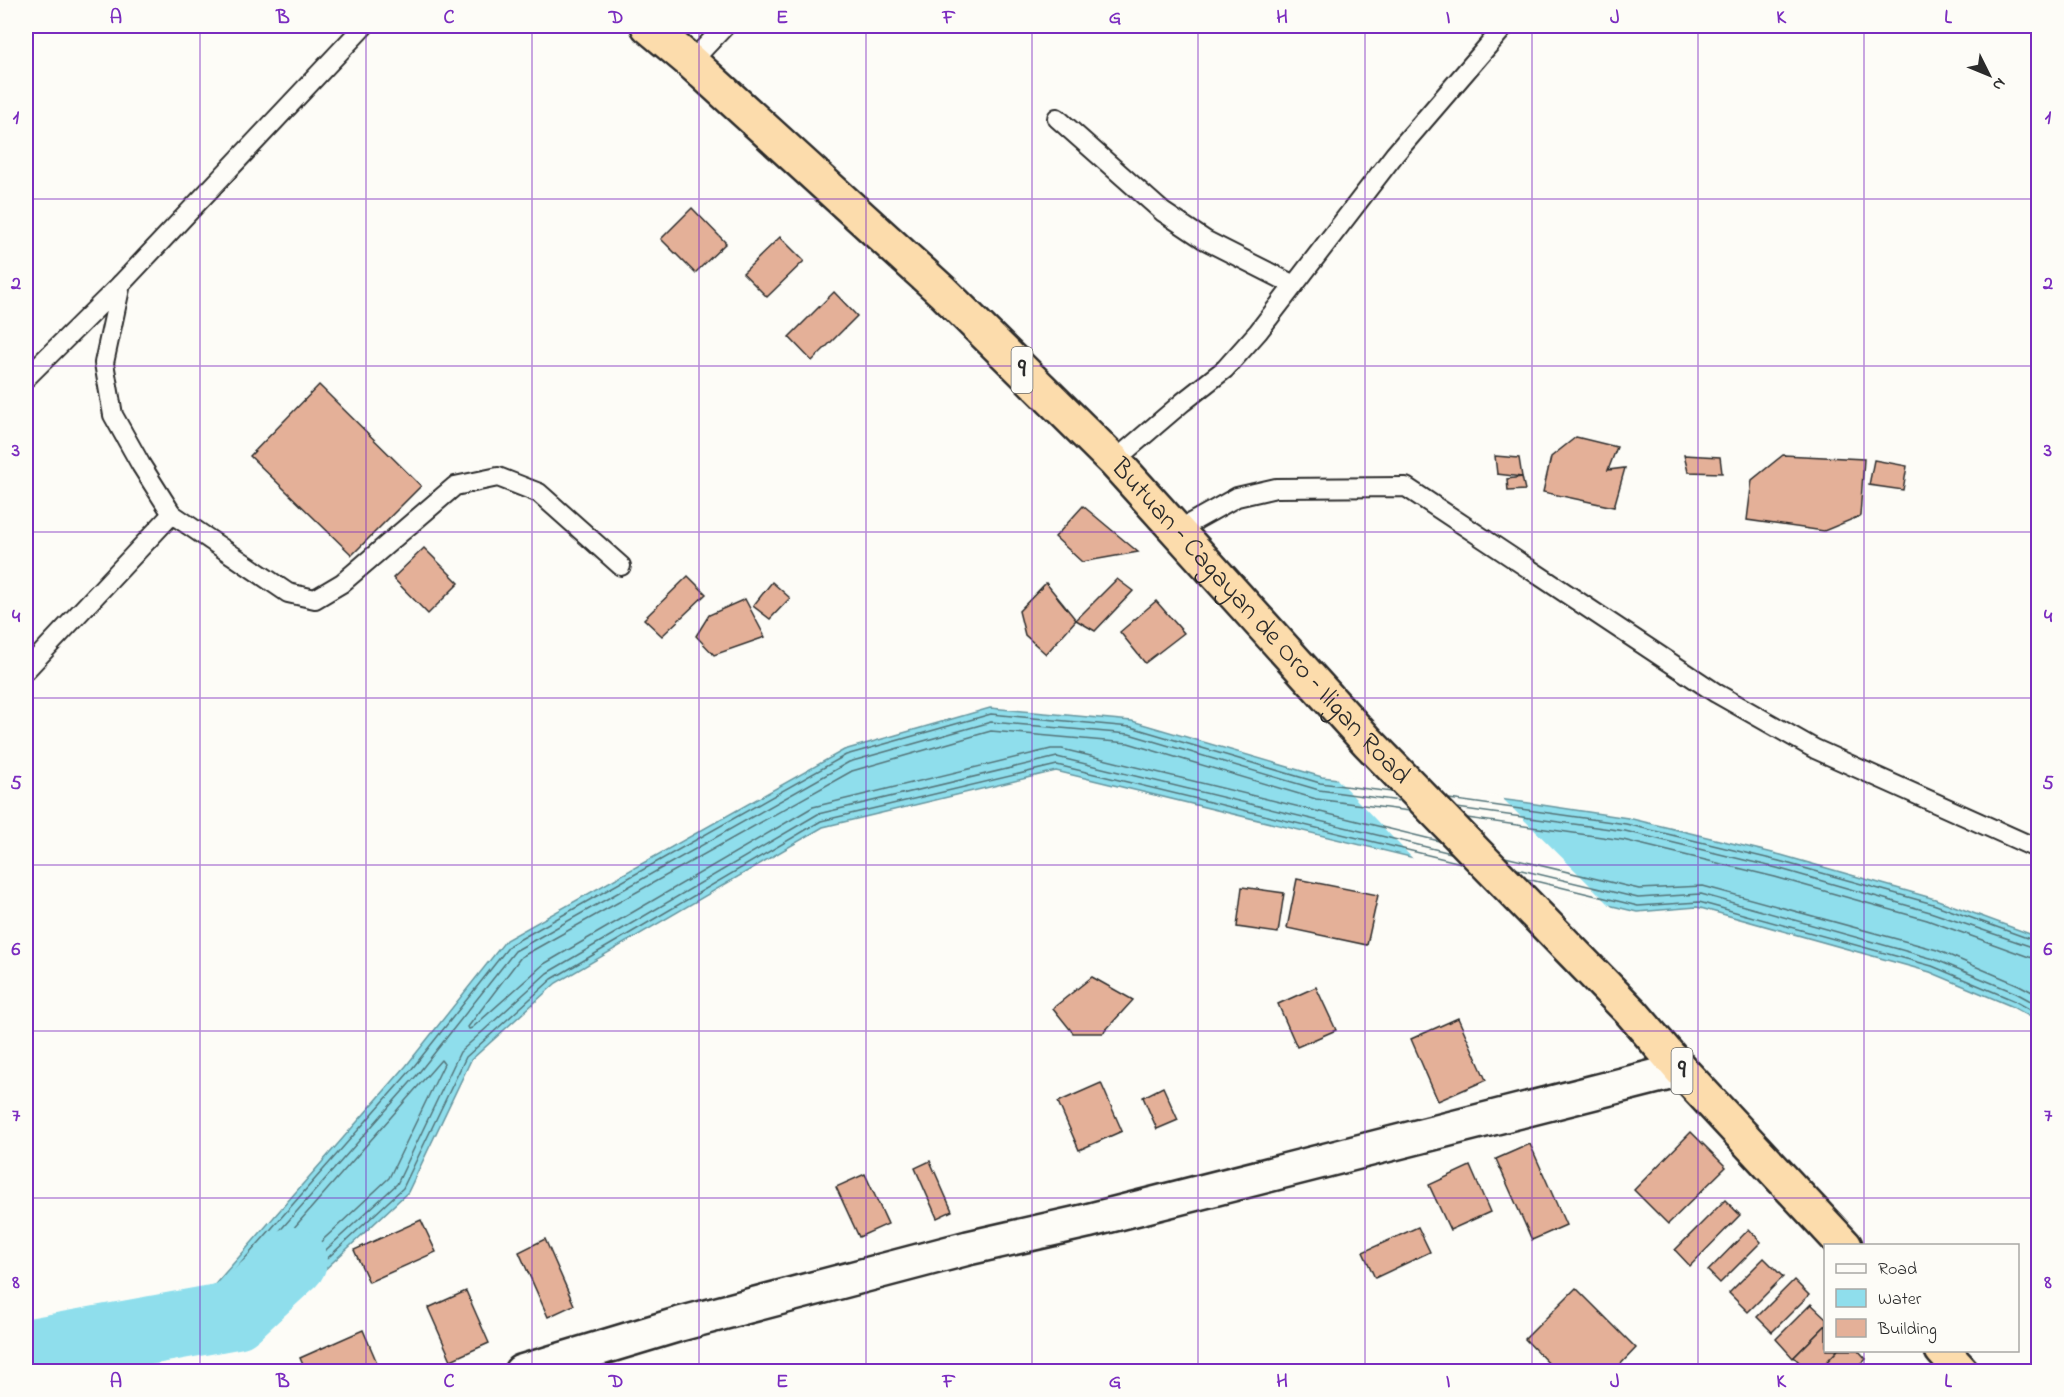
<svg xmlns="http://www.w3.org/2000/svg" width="2064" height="1397" font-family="'Indie Flower',sans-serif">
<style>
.water{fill:#8fdeec;stroke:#67969f;stroke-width:1.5}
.pier{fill:#fdfcf7}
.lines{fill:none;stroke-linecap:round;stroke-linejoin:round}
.shore{stroke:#537378;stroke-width:1.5}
.river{stroke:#8fdeec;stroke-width:68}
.building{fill:#e4b098;stroke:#2b2b2b;stroke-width:1.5}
.service-casing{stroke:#2b2b2b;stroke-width:22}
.tertiary-casing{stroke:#2b2b2b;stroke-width:38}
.trunk-casing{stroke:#2b2b2b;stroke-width:38}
.service{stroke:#fdfcf7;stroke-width:18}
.tertiary{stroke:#fdfcf7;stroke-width:33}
.trunk{stroke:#fcdcac;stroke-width:33}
.grid{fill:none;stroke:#7b2cbf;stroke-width:1.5;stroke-opacity:0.55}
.labels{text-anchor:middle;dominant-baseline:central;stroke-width:4.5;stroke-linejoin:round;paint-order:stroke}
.shield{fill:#fdfcf7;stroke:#6a6a68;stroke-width:1.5}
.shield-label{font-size:26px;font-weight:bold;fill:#2b2b2b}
.street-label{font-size:27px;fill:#2b2b2b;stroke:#fdfcf7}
.neatline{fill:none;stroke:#7b2cbf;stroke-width:2}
.grid-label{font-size:20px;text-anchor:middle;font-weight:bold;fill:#7b2cbf}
</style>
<rect width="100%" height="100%" fill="#fdfcf7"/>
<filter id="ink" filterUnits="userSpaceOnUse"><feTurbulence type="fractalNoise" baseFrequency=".0167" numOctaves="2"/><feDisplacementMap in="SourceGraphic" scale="12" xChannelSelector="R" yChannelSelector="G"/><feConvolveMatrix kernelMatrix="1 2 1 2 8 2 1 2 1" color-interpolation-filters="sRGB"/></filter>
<g filter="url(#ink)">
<polygon class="water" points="990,708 1132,721 1322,777 1522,802 1628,818 1781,855 1935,899 2038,937 2038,1021 2011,1006 1930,972 1697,907 1637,912 1056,771 823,827 556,983 471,1060 408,1192 244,1345 204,1297 406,1066 506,940 844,750"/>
<polygon class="pier" points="1334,776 1501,797 1614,909 1416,862"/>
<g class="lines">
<g class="shore">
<polyline points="1392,792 1320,783 1131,727 991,714 846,755 510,945 411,1070 213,1295 213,1298 243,1334 246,1334 403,1188 466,1057 552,979 821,821 1057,765 1461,863"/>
<polyline points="1449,799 1626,824 1779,861 1933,904 2038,942"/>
<polyline points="1400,801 1319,790 1129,734 991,722 849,762 515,951 417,1075 223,1295 223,1298 243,1323 247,1323 397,1184 460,1052 547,973 818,814 1057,757 1451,853"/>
<polyline points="1457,808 1625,831 1777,868 1930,912 2038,949"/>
<polyline points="1410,811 1316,799 1128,743 991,731 852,771 521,957 468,1027 469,1029 472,1028 544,964 813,807 1051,749 1062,749 1439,841"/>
<polyline points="1467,818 1623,840 1775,877 1927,920 2029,957 2038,959"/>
<polyline points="1505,857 1639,889 1703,886 1937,950 2019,985 2038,995"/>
<polyline points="1517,869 1638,898 1701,894 1934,959 2016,993 2038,1005"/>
<polyline points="1527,879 1638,906 1699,902 1932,966 2013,1000 2038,1014"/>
<polygon points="441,1060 444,1064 389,1178 248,1310 244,1310 235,1299 235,1295"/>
</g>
<polyline class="river" points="26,1353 235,1315 293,1261"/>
</g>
<g class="building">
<polygon points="692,208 726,243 695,273 661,239"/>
<polygon points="780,237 804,261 767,297 743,273"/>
<polygon points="834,292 857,316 812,361 789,337"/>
<polygon points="319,385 421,486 352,555 250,456"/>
<polygon points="1576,437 1617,447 1608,470 1625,468 1614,507 1543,492 1551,457"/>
<polygon points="1684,455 1720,457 1722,473 1688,472"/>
<polygon points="1783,455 1864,459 1860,516 1824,531 1747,520 1752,480"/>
<polygon points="1495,456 1519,458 1522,477 1497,474"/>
<polygon points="1874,460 1907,466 1903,490 1869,485"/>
<polygon points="1522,477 1525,490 1508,491 1507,479"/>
<polygon points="1083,506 1138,552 1082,562 1055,537"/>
<polygon points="424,548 459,583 428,614 393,578"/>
<polygon points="688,576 706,594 662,636 644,619"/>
<polygon points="1117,579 1133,591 1095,631 1076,620"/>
<polygon points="772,582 790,598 770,619 753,606"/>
<polygon points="1046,583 1076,620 1046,654 1025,635 1019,611"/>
<polygon points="745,599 765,637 714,655 696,636 709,615"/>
<polygon points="1156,601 1184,633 1145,663 1120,632"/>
<polygon points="1297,879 1378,895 1367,945 1287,928"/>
<polygon points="1242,887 1284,893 1278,933 1237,927"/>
<polygon points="1092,977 1133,1000 1103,1033 1073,1033 1053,1008"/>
<polygon points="1316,987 1336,1030 1297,1047 1278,1004"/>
<polygon points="1458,1018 1486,1080 1438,1101 1411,1039"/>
<polygon points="1101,1083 1122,1131 1079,1150 1058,1102"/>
<polygon points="1163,1087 1178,1120 1157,1129 1143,1097"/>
<polygon points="1691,1132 1726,1167 1668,1224 1634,1190"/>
<polygon points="1530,1144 1566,1225 1532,1240 1496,1159"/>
<polygon points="930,1161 952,1211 937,1218 915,1168"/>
<polygon points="1470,1166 1490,1212 1450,1230 1429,1185"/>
<polygon points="865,1174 888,1224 859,1237 836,1187"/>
<polygon points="1725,1200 1740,1215 1690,1266 1675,1250"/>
<polygon points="421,1220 436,1252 369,1282 354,1250"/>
<polygon points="1418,1227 1430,1252 1375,1278 1363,1252"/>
<polygon points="1749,1229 1761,1242 1720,1283 1708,1271"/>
<polygon points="545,1239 574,1305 548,1317 519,1252"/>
<polygon points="1764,1258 1783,1277 1748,1312 1729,1293"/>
<polygon points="1794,1280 1809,1295 1772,1332 1757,1317"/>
<polygon points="1576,1288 1636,1348 1613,1372 1557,1372 1525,1339"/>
<polygon points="466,1291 489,1343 451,1360 428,1308"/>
<polygon points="1811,1304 1826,1318 1826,1325 1793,1358 1776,1339"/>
<polygon points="1826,1325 1826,1350 1838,1350 1817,1372 1809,1372 1794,1357"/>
<polygon points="363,1330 381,1372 306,1372 300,1358"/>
<polygon points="1838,1350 1858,1350 1866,1359 1854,1372 1817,1372"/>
</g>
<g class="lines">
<g class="service-casing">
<g id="service">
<polyline points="691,62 725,26"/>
<polyline points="1057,118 1163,212 1205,240 1294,285"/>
<polyline points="26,378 121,284 364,26"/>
<polyline points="1114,461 1183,402 1225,369 1258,332 1395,154 1505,26"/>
<polyline points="172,514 288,593 315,599 342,583 455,486 498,477 539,493 621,566"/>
<polyline points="1178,530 1237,497 1276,488 1406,487 1716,693 1815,749 2038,849"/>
<polyline points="26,670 172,514 141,465 113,415 104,363 121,284"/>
</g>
</g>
<g class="tertiary-casing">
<polyline id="tertiary" points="521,1372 680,1324 968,1248 1087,1221 1681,1070"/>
</g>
<g class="trunk-casing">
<g id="trunk">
<path id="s1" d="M648 26 691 62 943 292 1114 461 1368 742 1632 1013 1681 1070 1845 1246"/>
<polyline points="1942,1350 1962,1372"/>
</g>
</g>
<use href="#service" class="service"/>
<use href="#tertiary" class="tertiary"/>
<use href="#trunk" class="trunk"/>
</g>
</g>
<path class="grid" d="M200 26V1372M366 26V1372M532 26V1372M699 26V1372M866 26V1372M1032 26V1372M1198 26V1372M1365 26V1372M1532 26V1372M1698 26V1372M1864 26V1246M26 199H2038M26 366H2038M26 532H2038M26 698H2038M26 865H2038M26 1031H2038M26 1198H2038M1864 1350V1372"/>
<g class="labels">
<g class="shield">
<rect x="1011.5" y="347" width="21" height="46" rx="4.5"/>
<rect x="1671.5" y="1048" width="21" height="46" rx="4.5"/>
</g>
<g class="shield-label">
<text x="1022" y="370">9</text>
<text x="1682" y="1071">9</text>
</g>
<g class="street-label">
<text stroke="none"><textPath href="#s1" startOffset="855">Butuan – Cagayan de Oro – Iligan Road</textPath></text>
</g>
</g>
<rect width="2064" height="1397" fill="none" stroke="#fdfcf7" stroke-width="66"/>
<rect x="1824" y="1244" width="195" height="108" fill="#fdfcf7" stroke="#a9a8a5" stroke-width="1.5"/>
<rect x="1836" y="1264" width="30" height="9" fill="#fdfcf7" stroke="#a9a8a5" stroke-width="1.5"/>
<text x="1878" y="1274" font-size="18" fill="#2b2b2b">Road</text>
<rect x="1836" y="1289" width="30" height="18" fill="#8fdeec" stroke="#a9a8a5" stroke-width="1.5"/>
<text x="1878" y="1304" font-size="18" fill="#2b2b2b">Water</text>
<rect x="1836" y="1319" width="30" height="18" fill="#e4b098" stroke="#a9a8a5" stroke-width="1.5"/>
<text x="1878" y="1334" font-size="18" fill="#2b2b2b">Building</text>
<g transform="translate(1989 75) rotate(133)" stroke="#fdfcf7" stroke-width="4.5" paint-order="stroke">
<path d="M0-4.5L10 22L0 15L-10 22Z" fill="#2b2b2b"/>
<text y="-9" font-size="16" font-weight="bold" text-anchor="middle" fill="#2b2b2b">N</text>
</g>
<rect x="33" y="33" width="1998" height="1331" class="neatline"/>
<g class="grid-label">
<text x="116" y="23">A</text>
<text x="283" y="23">B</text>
<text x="449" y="23">C</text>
<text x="616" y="23">D</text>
<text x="782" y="23">E</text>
<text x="949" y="23">F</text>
<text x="1115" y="23">G</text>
<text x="1282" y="23">H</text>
<text x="1448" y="23">I</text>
<text x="1615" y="23">J</text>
<text x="1781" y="23">K</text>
<text x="1948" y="23">L</text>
<text x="16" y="123">1</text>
<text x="2048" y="123">1</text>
<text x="16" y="289">2</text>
<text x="2048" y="289">2</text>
<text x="16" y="456">3</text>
<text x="2048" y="456">3</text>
<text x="16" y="622">4</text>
<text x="2048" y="622">4</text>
<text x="16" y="789">5</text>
<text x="2048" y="789">5</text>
<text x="16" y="955">6</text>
<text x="2048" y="955">6</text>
<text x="16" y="1121">7</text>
<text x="2048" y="1121">7</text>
<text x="16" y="1288">8</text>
<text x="2048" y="1288">8</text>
<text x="116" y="1387">A</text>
<text x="283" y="1387">B</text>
<text x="449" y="1387">C</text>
<text x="616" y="1387">D</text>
<text x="782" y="1387">E</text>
<text x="949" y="1387">F</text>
<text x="1115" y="1387">G</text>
<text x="1282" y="1387">H</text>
<text x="1448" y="1387">I</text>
<text x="1615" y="1387">J</text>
<text x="1781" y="1387">K</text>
<text x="1948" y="1387">L</text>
</g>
</svg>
